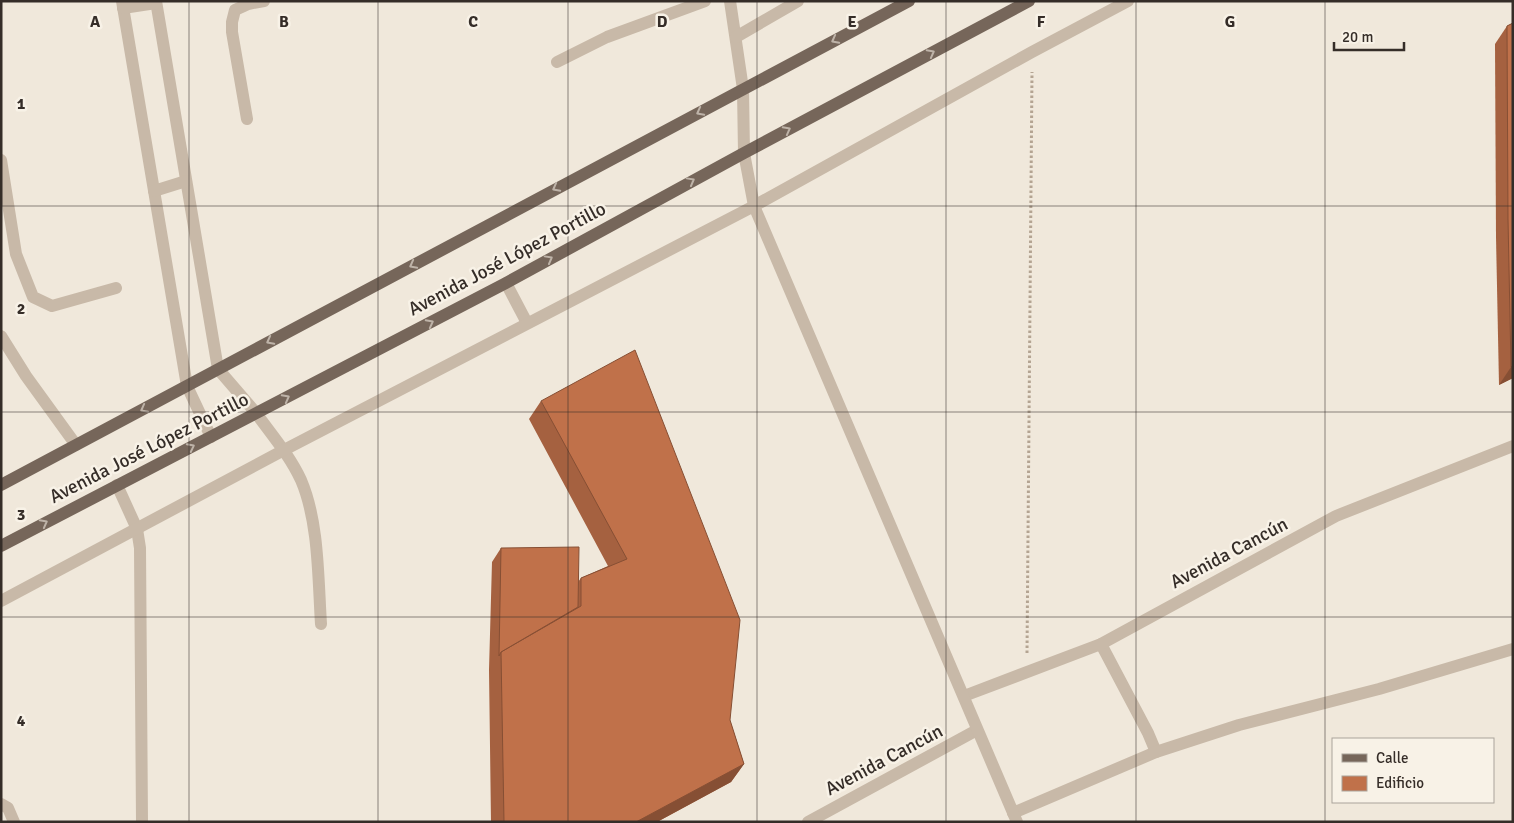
<svg xmlns="http://www.w3.org/2000/svg" width="1514" height="823" font-family="Signika,sans-serif">
<style>
.lines{fill:none;stroke-linecap:round;stroke-linejoin:round}
.path{stroke:#b4a492;stroke-width:3;stroke-dasharray:2.5 2.5;stroke-linecap:butt}
.service{stroke:#c8b9a8;stroke-width:12}
.minor{stroke:#c8b9a8;stroke-width:12}
.tertiary{stroke:#c8b9a8;stroke-width:12}
.primary{stroke:#76665a;stroke-width:12}
.wall{fill:#a56140}
.shaded-wall{fill:#864f34}
.building{fill:#c0714a;stroke:#864f34}
.oneway{stroke:#beb3a8}
.grid{fill:none;stroke:#352d28;stroke-width:1;stroke-opacity:0.55}
.labels{text-anchor:middle;dominant-baseline:central;stroke-width:5;stroke-linejoin:round;paint-order:stroke}
.street-label{font-size:19px;fill:#352d28;stroke:#f8f2e7}
.grid-label{font-size:16px;text-anchor:middle;font-weight:bold;fill:#352d28;stroke:#f8f2e7;stroke-width:5;stroke-linejoin:round;paint-order:stroke}
</style>
<rect width="100%" height="100%" fill="#f0e8db"/>
<g class="lines">
<polyline class="path" points="1027,653 1032,72"/>
<g class="service">
<polyline points="730,1 743,89"/>
<polyline points="736,37 798,1"/>
<polyline points="557,62 607,37 705,1"/>
<polyline points="247,119 232,32 232,22 235,10 248,4 264,1"/>
<polyline points="1,160 16,254 33,297 52,306 116,288"/>
<polyline points="1,336 26,376 76,445"/>
<path d="M256 413C272 435 290 456 301 480 319 522 318 578 321 624"/>
<polyline points="117,485 137,529 140,548 142,822"/>
<polyline points="1,804 8,808 14,822"/>
</g>
<g class="minor">
<polyline points="122,1 187,386 211,437"/>
<polyline points="156,1 218,369 256,413"/>
<polyline points="123,8 156,3"/>
<polyline points="154,191 186,181"/>
<polyline points="506,283 527,323"/>
<polyline points="1,601 284,450 754,206 1032,52 1128,1"/>
<polyline points="1101,644 1148,733 1156,752"/>
<polyline points="964,696 1101,644 1336,516 1513,446"/>
<polyline points="1013,813 1156,752 1239,725 1379,689 1513,649"/>
<polyline points="808,822 977,730"/>
</g>
<polyline class="tertiary" points="743,89 744,153 754,206 1017,822"/>
<g class="primary">
<polyline points="1,485 909,1"/>
<polyline points="1,546 506,283 744,153 1029,1"/>
</g>
</g>
<g class="wall">
<polygon points="1513,23 1513,378 1499,385 1496,237 1495,44 1507,26"/>
<polygon points="541,401 730,720 744,764 731,782 657,822 491,822 489,670 492,562 501,548 578,582 581,578 608,566 529,419"/>
</g>
<g class="shaded-wall">
<polygon points="1513,366 1513,378 1499,385 1511,367"/>
<polygon points="744,764 731,782 657,822 636,822"/>
</g>
<g class="building">
<polygon points="1513,23 1513,366 1511,367 1508,219 1507,26"/>
<polygon points="635,350 740,620 730,720 744,764 636,822 504,822 501,652 581,606 581,578 627,559 541,401"/>
<polygon points="579,547 578,607 501,652 499,656 501,548"/>
</g>
<defs><path id="oneway-chevron" d="M-2-3.5L2.5 0L-2 3.5" fill="none" stroke-width="1.6" stroke-linecap="round" stroke-linejoin="round" transform="scale(1.25)"/></defs>
<g class="oneway">
<use href="#oneway-chevron" transform="translate(835 40) rotate(152)"/>
<use href="#oneway-chevron" transform="translate(931 53) rotate(-28)"/>
<use href="#oneway-chevron" transform="translate(700 112) rotate(152)"/>
<use href="#oneway-chevron" transform="translate(787 130) rotate(-28)"/>
<use href="#oneway-chevron" transform="translate(691 181) rotate(-29)"/>
<use href="#oneway-chevron" transform="translate(556 188) rotate(152)"/>
<use href="#oneway-chevron" transform="translate(549 259) rotate(-29)"/>
<use href="#oneway-chevron" transform="translate(413 265) rotate(152)"/>
<use href="#oneway-chevron" transform="translate(430 323) rotate(-28)"/>
<use href="#oneway-chevron" transform="translate(270 341) rotate(152)"/>
<use href="#oneway-chevron" transform="translate(286 398) rotate(-28)"/>
<use href="#oneway-chevron" transform="translate(144 409) rotate(152)"/>
<use href="#oneway-chevron" transform="translate(191 447) rotate(-27)"/>
<use href="#oneway-chevron" transform="translate(44 523) rotate(-28)"/>
</g>
<path class="grid" d="M189 1V822M378 1V822M568 1V822M757 1V822M946 1V822M1136 1V822M1325 1V822M1 206H1513M1 412H1513M1 617H1513"/>
<g class="labels">
<g class="street-label">
<text transform="translate(507 259) rotate(-28)">Avenida José López Portillo</text>
<text transform="translate(149 448) rotate(-27)">Avenida José López Portillo</text>
<text transform="translate(1229 553) rotate(-28)">Avenida Cancún</text>
<text transform="translate(884 760) rotate(-28)">Avenida Cancún</text>
</g>
</g>
<g class="grid-label">
<text x="95" y="27">A</text>
<text x="284" y="27">B</text>
<text x="473" y="27">C</text>
<text x="662" y="27">D</text>
<text x="852" y="27">E</text>
<text x="1041" y="27">F</text>
<text x="1230" y="27">G</text>
<text x="21" y="109">1</text>
<text x="21" y="314">2</text>
<text x="21" y="520">3</text>
<text x="21" y="726">4</text>
</g>
<rect width="1514" height="823" fill="none" stroke="#352d28" stroke-width="5"/>
<rect x="1332" y="738" width="162" height="65" fill="#f8f2e7" stroke="#aaa39b"/>
<rect x="1342" y="754" width="25" height="8" fill="#76665a" stroke="#aaa39b"/>
<text x="1376" y="763" font-size="15" fill="#352d28">Calle</text>
<rect x="1342" y="776" width="25" height="15" fill="#c0714a" stroke="#aaa39b"/>
<text x="1376" y="788" font-size="15" fill="#352d28">Edificio</text>
<path d="M1334 42v8h70v-8" fill="none" stroke="#352d28" stroke-width="2.5"/>
<text x="1342" y="42" font-size="15" fill="#352d28" stroke="#f8f2e7" stroke-width="4" paint-order="stroke">20 m</text>
</svg>
